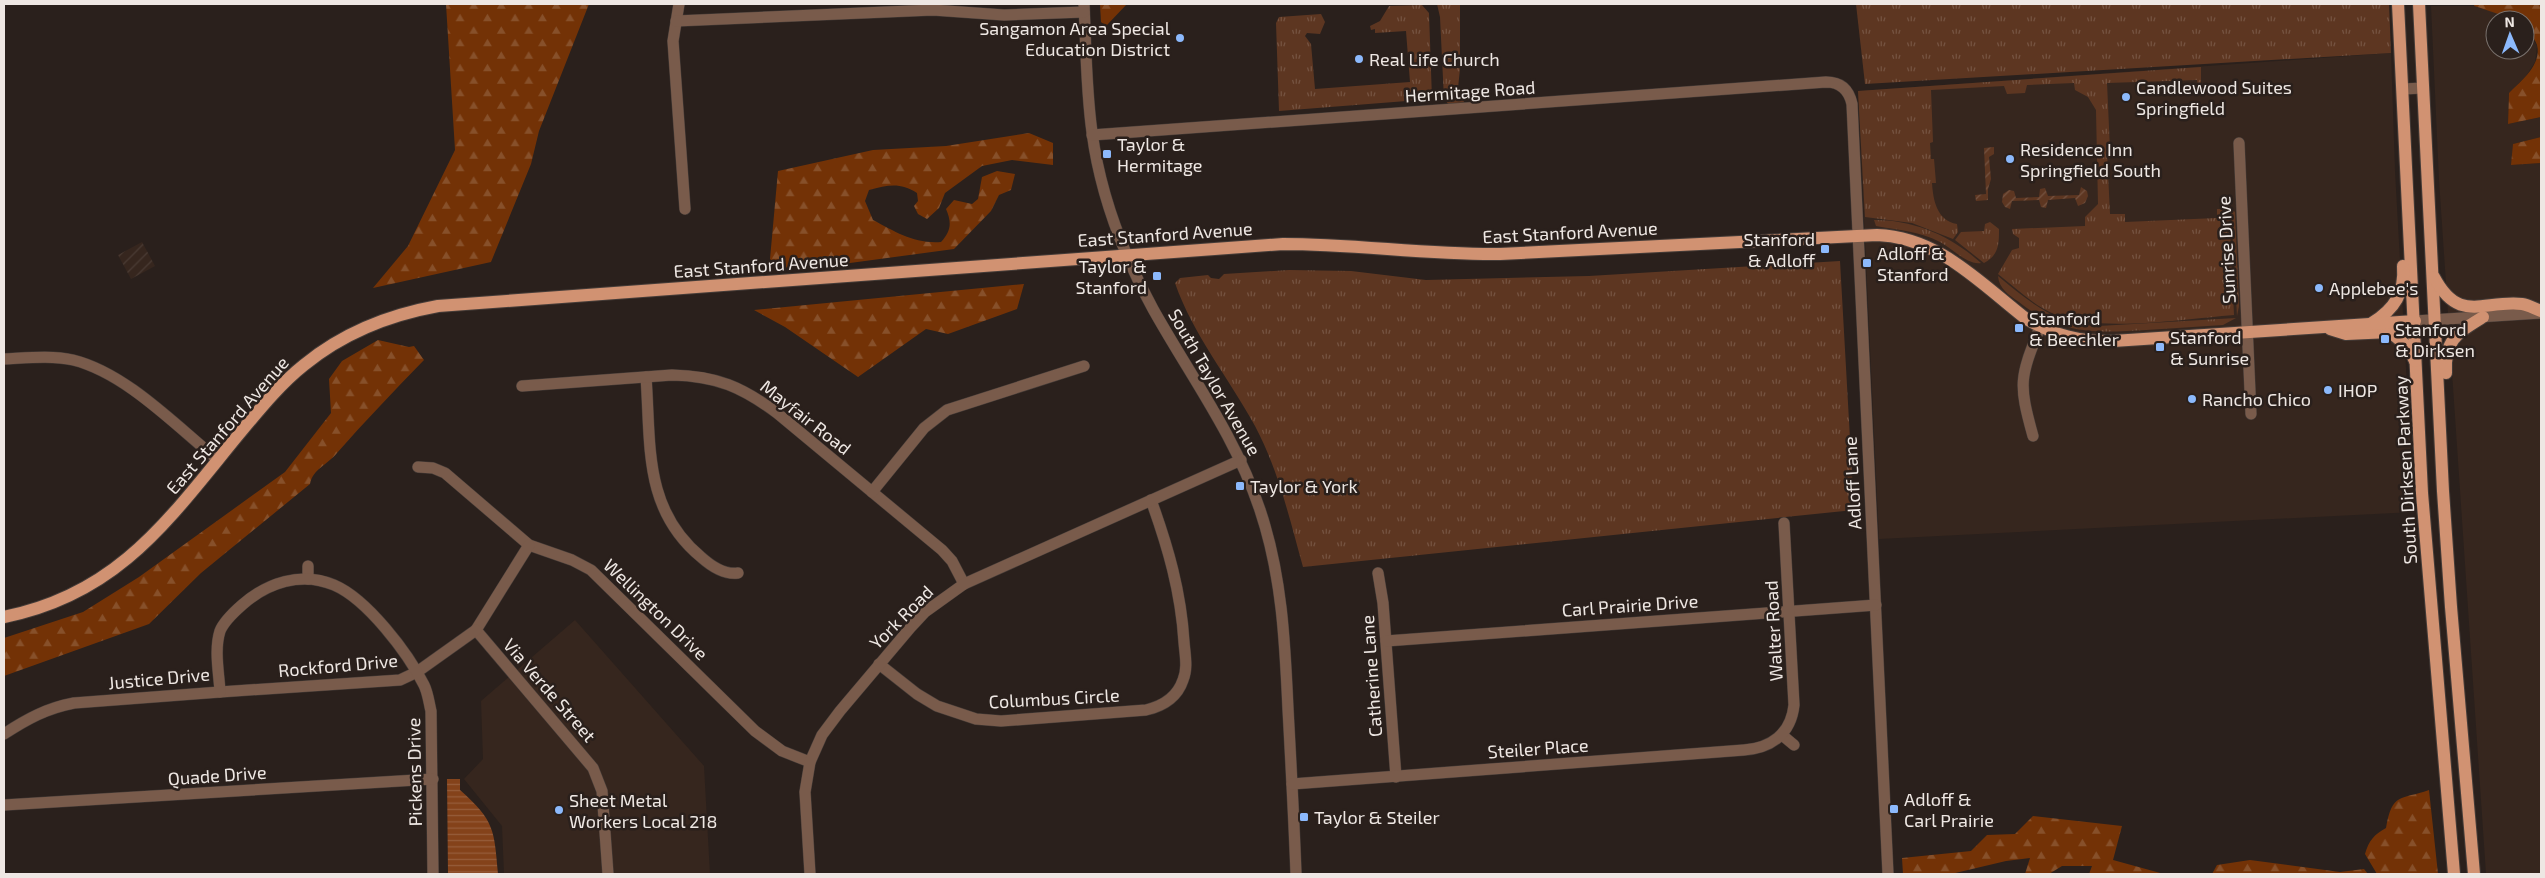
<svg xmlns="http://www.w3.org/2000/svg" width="2545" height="878" font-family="'Exo 2',sans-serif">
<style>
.built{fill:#36261e}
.industrial{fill:url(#industrial-furrows)}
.grass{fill:url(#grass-tufts)}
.forest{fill:url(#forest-firs)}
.garden{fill:url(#garden-furrows)}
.water{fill:url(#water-rules)}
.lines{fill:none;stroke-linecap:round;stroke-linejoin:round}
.minor-casing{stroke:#453c38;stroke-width:12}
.major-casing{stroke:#453c38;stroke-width:14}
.minor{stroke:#795b4b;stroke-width:11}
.major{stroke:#d19272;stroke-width:12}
.poi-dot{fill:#8cb9fc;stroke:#2a201c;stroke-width:2}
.labels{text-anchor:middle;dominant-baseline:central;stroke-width:5;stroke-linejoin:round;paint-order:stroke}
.poi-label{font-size:18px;fill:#eee7e3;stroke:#2a201c;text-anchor:start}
.street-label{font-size:18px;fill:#eee7e3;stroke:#2a201c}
</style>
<defs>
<pattern id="industrial-furrows" width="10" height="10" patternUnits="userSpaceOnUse" patternTransform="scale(1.25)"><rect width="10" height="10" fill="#36261e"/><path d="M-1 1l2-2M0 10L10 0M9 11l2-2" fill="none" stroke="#4a3b34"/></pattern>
<pattern id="grass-tufts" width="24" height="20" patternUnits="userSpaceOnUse" patternTransform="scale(1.25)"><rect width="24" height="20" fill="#5d3621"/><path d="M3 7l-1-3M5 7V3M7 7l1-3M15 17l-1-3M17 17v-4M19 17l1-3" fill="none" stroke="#755341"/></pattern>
<pattern id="forest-firs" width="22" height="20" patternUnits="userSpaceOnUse" patternTransform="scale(1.25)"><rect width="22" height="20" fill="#733206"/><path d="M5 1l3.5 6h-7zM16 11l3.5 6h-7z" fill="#87502a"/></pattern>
<pattern id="garden-furrows" width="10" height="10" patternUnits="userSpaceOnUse" patternTransform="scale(1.25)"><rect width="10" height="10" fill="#5d3621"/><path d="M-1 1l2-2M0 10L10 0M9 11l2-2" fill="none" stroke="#755341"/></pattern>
<pattern id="water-rules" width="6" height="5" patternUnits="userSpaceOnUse" patternTransform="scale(1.25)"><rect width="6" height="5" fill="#84421a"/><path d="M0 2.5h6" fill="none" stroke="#965d3b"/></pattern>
</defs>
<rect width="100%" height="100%" fill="#2a201c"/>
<g class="built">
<polygon points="2431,6 2474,6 2509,16 2515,20 2495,20 2495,50 2525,50 2525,26 2537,46 2535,62 2526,76 2509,93 2508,124 2541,117 2541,137 2513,144 2512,165 2541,163 2541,874 2486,874 2439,180"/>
<polygon points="2391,53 2395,171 2414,512 1879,539 1858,91"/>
<polygon points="575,620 704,766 710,874 504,874 502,826 464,779 483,759 481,701"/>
</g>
<polygon class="industrial" points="142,242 155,266 131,279 118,255"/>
<g class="grass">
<polygon points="1437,4 1460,4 1460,69 1458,88 1459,95 1465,103 1449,105 1446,101 1452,98 1444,99 1440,17"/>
<polygon points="1856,4 2389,4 2391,53 1865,84"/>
<polygon points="1422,5 1429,13 1432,99 1279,111 1276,23 1279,17 1321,14 1325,22 1320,34 1307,33 1305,36 1311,44 1315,89 1410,82 1406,31 1375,33 1375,29 1371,30 1370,26 1380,21 1389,6"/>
<path d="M2201 67V86H2198L2197 80 2107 83 2110 150 2107 152 2110 214H2125V222L2217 218V209H2229L2234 315C2184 319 2098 333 2054 314 2033 305 2016 288 1998 274L2012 250 2019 248V238L2013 234 2012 229 2085 226V217L2098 204 2096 110 2088 97 2075 90 2074 83 2027 85 2025 93 2007 94 2004 86 1931 90 1933 142 1930 143 1931 159H1934L1936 183H1932C1933 200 1937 221 1957 224L1958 232 1953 239 1912 223 1865 217 1858 91Z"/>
<polygon points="2231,209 2235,212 2239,306 2237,316"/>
<path d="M1874 220C1915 220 1951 236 1981 263 1967 265 1953 249 1940 242 1919 231 1899 230 1876 226Z"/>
<path d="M1990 222 1999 229C1999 244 1999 255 1984 263L1955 240 1961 232 1984 231 1985 224Z"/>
<path d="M1840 261 1854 510 1303 567C1290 520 1278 469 1255 426 1229 378 1193 335 1175 283L1180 278 1208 275 1211 278 1219 279 1224 274 1289 270 1351 271 1426 280 1589 276Z"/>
<path d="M1998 276C2029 302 2057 325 2099 326L2236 318 2223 325C2197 327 2172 328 2146 330 2095 333 2061 335 2019 302 2009 295 1999 289 1998 276Z"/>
</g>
<g class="forest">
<polygon points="446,4 589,4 539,131 531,164 491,262 373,288 408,246 455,150"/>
<polygon points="1100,4 1127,4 1106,26 1101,22"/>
<path d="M2475 4H2541V117L2508 124 2509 93C2521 81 2542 65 2537 45 2534 36 2525 30 2525 20 2511 20 2489 10 2474 6Z"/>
<path d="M1029 133 1053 143V165L1012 160 982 166 945 193 939 208 927 219 918 214 914 206 918 201 917 193C900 182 888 185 869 190L865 201 873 220C896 232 914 244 941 242 951 231 952 223 946 209L954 200 972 204 978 199 982 177 997 171 1015 174 1011 190 999 195 991 211 954 249 850 263 780 268 770 259 778 171 873 150 946 146Z"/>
<polygon points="2541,137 2541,163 2511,165 2513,144"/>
<polygon points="1024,284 1017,309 948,334 926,329 858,377 785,327 754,310"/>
<path d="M378 340 409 347 414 346 424 360C394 391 365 421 337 453 327 465 313 469 310 484L201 573 149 624 4 676V638L83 612 139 577 285 472 331 413 329 379 342 361Z"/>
<path d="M2429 790 2438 874H2377L2365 854C2369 840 2374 835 2386 828 2392 792 2401 800 2429 790Z"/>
<polygon points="2033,816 2122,826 2113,860 2164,874 2089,874 2092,866 2062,866 2049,874 2025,874 2030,858 2006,861 1951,874 1903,874 1902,858 1971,851 1987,835 2015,834"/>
<polygon points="2250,860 2340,872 2364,869 2368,874 2212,874 2217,865"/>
</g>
<g class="garden">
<polygon points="1994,147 1994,154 1989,157 1991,179 1988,189 1988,200 1976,201 1975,195 1986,194 1984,148"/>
<polygon points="2081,187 2087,191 2088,196 2085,203 2078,206 2075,198 2048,200 2046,208 2041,207 2039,200 2012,201 2010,209 2005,207 2002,202 2003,194 2009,190 2014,191 2016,198 2039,197 2040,189 2045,188 2048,196 2079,195"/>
</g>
<path class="water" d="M447 779H460V790C495 821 494 830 498 874H448Z"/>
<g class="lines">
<g class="minor-casing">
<g id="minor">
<polyline points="679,4 673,41 685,209"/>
<path d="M1084 4C1086 46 1086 89 1092 132 1100 193 1123 254 1153 309 1191 377 1235 435 1260 510 1282 575 1285 642 1288 709 1291 764 1294 819 1296 874"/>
<polyline points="676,21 933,10 1004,15 1084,12"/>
<polyline points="2403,89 2423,88"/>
<path d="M1092 135 1826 82C1841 82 1849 90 1852 104L1888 874"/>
<polyline points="2239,143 2251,414"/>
<polyline points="2415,321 2541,313"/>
<path d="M4 359C26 358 51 355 73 360 126 373 176 426 218 460"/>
<path d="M646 377C651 445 643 509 701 557 711 566 724 575 738 573"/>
<path d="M522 386 672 375C717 376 742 387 777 413L942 550 952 561 964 584"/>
<path d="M2033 436C2018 382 2020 378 2040 327"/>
<polyline points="418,467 433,468 445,473 529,545 572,560 591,570 755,731 782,751 810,762"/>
<polyline points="872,492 924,428 947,410 1084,366"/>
<polyline points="529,545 476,630 593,768 602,791 608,874"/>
<polyline points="308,566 308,579"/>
<polyline points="1378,573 1383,603 1396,777"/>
<polyline points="1386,641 1876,605"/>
<path d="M879 664 917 694 937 706 976 719 1001 721 1146 710C1163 706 1177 698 1183 680 1188 668 1185 655 1184 642 1181 592 1168 547 1151 500"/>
<polyline points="220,692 400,680 417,672 476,630"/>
<path d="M4 734C27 719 47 708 74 703L220 692C219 673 214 650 220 631 224 621 234 612 242 605 267 583 301 571 334 585 367 599 408 653 424 685 428 693 429 703 431 711L433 874"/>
<polyline points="1782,735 1794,745"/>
<path d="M1292 784 1744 750C1771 748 1791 734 1794 705L1784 523"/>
<polyline points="4,805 433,779"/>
<polyline points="810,874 805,792 810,762 822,735 840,711 911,627 925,612 964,584 1241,460"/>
</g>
</g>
<g class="major-casing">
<g id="major">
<polyline points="2398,4 2422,493 2454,874"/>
<polyline points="2419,4 2443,491 2451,607 2474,874"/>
<path d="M2434 277C2459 324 2482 300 2522 304 2529 305 2535 309 2541 311"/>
<path d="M2372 323C2395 309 2405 292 2403 266"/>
<polyline points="2330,329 2346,334 2390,332 2408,347 2415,361"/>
<path d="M2446 373C2444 340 2457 333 2483 317"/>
<path d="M4 617C119 594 169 519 239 434 259 410 280 384 304 365 343 333 388 315 438 306L1283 244C1356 244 1428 255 1500 254L1877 235C1938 237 1979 282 2025 318 2053 335 2080 342 2113 341L2415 321"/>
</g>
</g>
<use href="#minor" class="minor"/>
<use href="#major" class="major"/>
</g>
<g class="poi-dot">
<circle cx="1180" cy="38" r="5"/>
<circle cx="1359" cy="59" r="5"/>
<circle cx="2126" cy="97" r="5"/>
<rect x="1102" y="149" width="10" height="10" rx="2.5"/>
<circle cx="2010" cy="159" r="5"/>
<rect x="1820" y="244" width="10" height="10" rx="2.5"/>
<rect x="1862" y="258" width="10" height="10" rx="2.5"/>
<rect x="1152" y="271" width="10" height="10" rx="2.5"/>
<circle cx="2319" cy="288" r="5"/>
<rect x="2014" y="323" width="10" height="10" rx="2.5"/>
<rect x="2380" y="334" width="10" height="10" rx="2.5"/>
<rect x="2155" y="342" width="10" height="10" rx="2.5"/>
<circle cx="2328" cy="390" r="5"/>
<circle cx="2192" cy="399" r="5"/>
<rect x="1235" y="481" width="10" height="10" rx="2.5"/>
<rect x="1889" y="804" width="10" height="10" rx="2.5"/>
<circle cx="559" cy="810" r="5"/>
<rect x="1299" y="812" width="10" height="10" rx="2.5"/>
</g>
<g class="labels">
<g class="poi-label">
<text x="1170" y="28" text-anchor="end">Sangamon Area Special<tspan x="1170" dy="21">Education District</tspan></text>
<text x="1369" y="59">Real Life Church</text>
<text x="2136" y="87">Candlewood Suites<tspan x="2136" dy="21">Springfield</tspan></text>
<text x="1117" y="144">Taylor &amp;<tspan x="1117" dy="21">Hermitage</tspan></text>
<text x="2020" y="149">Residence Inn<tspan x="2020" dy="21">Springfield South</tspan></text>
<text x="1815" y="239" text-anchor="end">Stanford<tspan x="1815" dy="21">&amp; Adloff</tspan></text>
<text x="1877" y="253">Adloff &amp;<tspan x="1877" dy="21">Stanford</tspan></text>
<text x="1147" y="266" text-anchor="end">Taylor &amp;<tspan x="1147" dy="21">Stanford</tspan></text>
<text x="2329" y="288">Applebee's</text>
<text x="2029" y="318">Stanford<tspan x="2029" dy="21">&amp; Beechler</tspan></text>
<text x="2395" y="329">Stanford<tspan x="2395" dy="21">&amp; Dirksen</tspan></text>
<text x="2170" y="337">Stanford<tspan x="2170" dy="21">&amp; Sunrise</tspan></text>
<text x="2338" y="390">IHOP</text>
<text x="2202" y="399">Rancho Chico</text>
<text x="1250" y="486">Taylor &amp; York</text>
<text x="1904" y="799">Adloff &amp;<tspan x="1904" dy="21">Carl Prairie</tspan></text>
<text x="569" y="800">Sheet Metal<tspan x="569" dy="21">Workers Local 218</tspan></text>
<text x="1314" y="817">Taylor &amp; Steiler</text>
</g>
<g class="street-label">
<text transform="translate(1470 91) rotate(-4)">Hermitage Road</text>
<text transform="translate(1570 232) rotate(-3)">East Stanford Avenue</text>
<text transform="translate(1165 234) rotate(-4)">East Stanford Avenue</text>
<text transform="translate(2226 250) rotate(-93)">Sunrise Drive</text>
<text transform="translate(761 265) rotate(-4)">East Stanford Avenue</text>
<text transform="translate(1215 382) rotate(60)">South Taylor Avenue</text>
<text transform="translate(806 417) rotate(38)">Mayfair Road</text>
<text transform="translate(227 425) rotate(-49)">East Stanford Avenue</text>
<text transform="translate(2405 470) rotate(-93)">South Dirksen Parkway</text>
<text transform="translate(1852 483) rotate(-93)">Adloff Lane</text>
<text transform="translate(1630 605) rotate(-4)">Carl Prairie Drive</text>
<text transform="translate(656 609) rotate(44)">Wellington Drive</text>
<text transform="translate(901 617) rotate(-45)">York Road</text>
<text transform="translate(1773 631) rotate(-93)">Walter Road</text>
<text transform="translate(338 665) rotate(-5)">Rockford Drive</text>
<text transform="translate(1371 676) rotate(-94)">Catherine Lane</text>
<text transform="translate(159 678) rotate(-5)">Justice Drive</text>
<text transform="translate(550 690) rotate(49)">Via Verde Street</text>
<text transform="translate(1054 698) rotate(-3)">Columbus Circle</text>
<text transform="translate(1538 748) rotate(-4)">Steiler Place</text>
<text transform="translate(414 772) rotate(-91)">Pickens Drive</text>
<text transform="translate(217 775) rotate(-4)">Quade Drive</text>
</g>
</g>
<rect width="2545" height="878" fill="none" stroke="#eee7e3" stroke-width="10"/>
<g transform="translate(2510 35) rotate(358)"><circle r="24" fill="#2a201c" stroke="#78706c"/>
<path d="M0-4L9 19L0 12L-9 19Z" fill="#8cb9fc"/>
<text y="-8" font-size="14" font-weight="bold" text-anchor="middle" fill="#eee7e3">N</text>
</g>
</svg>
